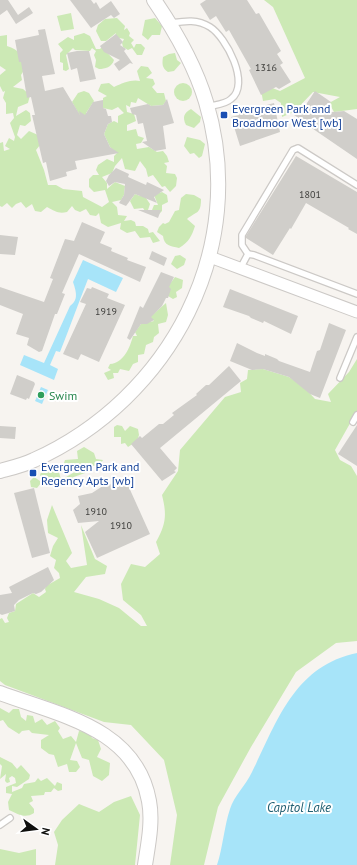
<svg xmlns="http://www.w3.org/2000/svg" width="357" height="865" font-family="'PT Sans',sans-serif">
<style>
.green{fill:#cce9b5}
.water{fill:#a7e4f9}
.building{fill:#d0ceca}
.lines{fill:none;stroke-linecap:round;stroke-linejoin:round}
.service-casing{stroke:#ccc9c6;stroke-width:8}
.minor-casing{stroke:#ccc9c6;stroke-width:13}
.tertiary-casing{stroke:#ccc9c6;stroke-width:16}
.service{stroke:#fff;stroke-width:5.5}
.minor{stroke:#fff;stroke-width:11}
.tertiary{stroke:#fff;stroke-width:14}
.transit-dot{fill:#1a4fb4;stroke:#fff;stroke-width:1.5}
.leisure-dot{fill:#2e9e5b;stroke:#fff;stroke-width:1.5}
.labels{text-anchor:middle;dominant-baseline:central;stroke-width:4;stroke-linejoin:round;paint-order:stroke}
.number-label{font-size:10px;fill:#3f3f3c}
.transit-label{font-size:12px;fill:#164399;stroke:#fff;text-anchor:start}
.leisure-label{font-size:12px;fill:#27864d;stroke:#fff;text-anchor:start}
.water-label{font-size:13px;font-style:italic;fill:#226073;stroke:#fff}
</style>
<rect width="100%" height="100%" fill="#f7f4f0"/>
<g class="green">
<polygon points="264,0 357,0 357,109 334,112 329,103 340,97 313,92 294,112 282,117 281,103 275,99 263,101 261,90 270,87 280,91 305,78 273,7"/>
<polygon points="71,13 74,29 61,31 57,16"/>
<polygon points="117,18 125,26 124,30 127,28 130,33 129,36 134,40 131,43 134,48 136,44 141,44 145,48 142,55 137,55 132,48 128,50 123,47 122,43 124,39 115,37 116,33 106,41 101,41 96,31 98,25 105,19"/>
<polygon points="155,18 162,26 160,35 152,35 148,40 142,35 145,20"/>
<path d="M84 33 90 36 96 49H100L102 47 114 60C112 67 105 69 99 69L95 67 96 60 94 55 96 51 92 48 90 51 75 50 73 48 66 55 69 69 66 71 63 70V63L60 62V53L63 50 58 44 68 37 74 40V36Z"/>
<path d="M7 35V46C19 50 23 55 26 67L21 75 22 80 13 87 23 89 30 95 28 103 18 107 16 116 26 110 30 113 31 121 25 126 20 125 17 135 21 139 29 131 38 135 40 145 36 150 44 170 48 185H56L63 189 82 191 83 197 102 207 109 202 105 190 94 192 89 187V179L93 175H99L96 170 98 165 107 159 114 162V156L117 153 110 147 104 134 108 124 114 121 118 123V116L124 113 118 107 112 110 103 108V98L107 96 98 91 101 84 109 83 114 87C122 83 132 79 140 81L137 71 141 66 148 67 152 73 146 78 153 79 155 84 152 87 157 93H164L166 101 163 105 151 106 138 98 136 103 131 102 130 107 126 105 127 112 134 114 136 121 127 125V131L136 129 138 136 144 138 141 143 136 144 137 149 149 147 157 152 163 151 167 156 169 162 164 163 167 166 166 173 175 174 177 178 176 186 170 192 165 186 162 187 153 175 148 177 146 169 140 161 135 171 125 169 122 158 115 166 112 173 102 177 107 183V189L115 182 125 186 124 195 121 200 112 202 117 207 118 215 127 216 124 221 131 220 135 222 136 226H143L148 229 149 233 153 232 160 241 153 243 150 237 140 238 135 231 127 233 120 229 121 223 108 227 101 223 99 213 96 216 90 215 86 209 80 212 75 210 72 206 67 212C58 214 55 211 47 207L41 212 35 211 32 204 26 208 21 202 16 204 12 208 7 203 2 207 0 206V143L3 142 4 151 10 149 5 146 9 138 14 141 15 137 10 123 14 118 13 113 6 114V103L3 98 5 91 3 92 0 86V75L6 70 0 66V36Z"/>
<path d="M175 53 177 60 181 63 174 71 168 72C162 68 162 64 163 57L169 54Z"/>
<circle cx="183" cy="92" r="9"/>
<polygon points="84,91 89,93 94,101 86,113 90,116 83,121 72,102 78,93"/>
<path d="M191 109 201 117 200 122 194 128 186 125C182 117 184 113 191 109Z"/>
<polygon points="187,137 200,140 205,144 202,156 199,158 194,153 190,154 184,146"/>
<polygon points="162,192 167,195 168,202 162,205 162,211 159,214 152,210 154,205 158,205 154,195"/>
<polygon points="135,194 140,196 144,195 150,204 148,210 145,211 143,208 134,209 130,201"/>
<path d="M186 194 194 195 201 199C201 214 197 211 187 219L195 226C192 236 188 243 179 248 171 246 164 246 163 236L157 232 159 227 163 223 165 224 169 222 175 211 179 210 181 198Z"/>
<polygon points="180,255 186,259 184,265 177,269 171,264 175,256"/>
<polygon points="175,277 183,280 182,288 176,292 177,297 173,299 168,296 169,285"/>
<path d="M166 303 168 315 166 322 158 324 159 333 154 337 153 342 146 345 144 354 138 355V362L133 364 129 371 120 369 118 373H113L114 378 108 380 104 373 111 370 108 368 110 364C124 363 130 347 133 336H137L135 332 141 324 154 321 150 317Z"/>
<path d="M357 359V411L335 450 340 460 351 466 357 476V641L336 643 296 672 251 747 218 807 204 865H170L177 815 164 760 131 725 104 722 5 685 0 681V619L2 618 5 623 9 622 7 618 9 613 15 611 16 604 33 593 39 597 46 592 45 589 46 586 60 578 59 573 54 568 56 560 50 556 53 546 58 538 48 533 47 520 52 505 72 553 66 561 71 568 87 565 81 525 95 559 107 566 105 574 86 577 74 592 99 599 119 608 141 626H147L141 615 123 600 121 584 131 564 145 567 160 554 156 542C166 524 167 515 162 495L178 471 180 450 225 397 241 392 240 383 247 379 248 370 263 369 289 377 304 387 315 399 331 402 328 394 349 372Z"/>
<polygon points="117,425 122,426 125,431 130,426 138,429 139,435 137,441 128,447 125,443 121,444 121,437 114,437 114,427"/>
<polygon points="84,447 94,453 96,459 103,460 100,465 86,467 85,473 71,478 74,481 73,486 57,485 58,478 55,481 48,481 44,486 41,483 37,488 31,487 30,481 34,477 40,481 42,479 40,475 42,470 59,472 61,480 78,470 75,468 63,466 65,460 78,459 77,451"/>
<polygon points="0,708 9,713 13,709 19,709 21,717 26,721 27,715 33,716 35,723 42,719 47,725 55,721 60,728 58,731 63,739 71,736 76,742 79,731 89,732 92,738 98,740 101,749 97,757 110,763 109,775 102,781 93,776 89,760 82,758 76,743 70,760 77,761 80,767 76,772 69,772 67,764 58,767 54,755 49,754 41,748 41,740 49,735 32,733 29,730 22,731 19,734 8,727 3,720 0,721"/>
<path d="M0 757 12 763 17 769 21 765 30 775 29 779 17 787 12 786V792L22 788 24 784 35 782 38 778 41 781 47 778 55 786 57 782 62 784V790L58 791 54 788 51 792H45L44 795 31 796 33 801 29 803 34 809V813C25 819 18 814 9 810L8 802 12 794 6 793V787L16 783 15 778 12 776 9 778 10 782 7 783 5 781 6 774 0 779 2 766 0 764Z"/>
<polygon points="131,796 140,815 135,865 55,865 58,845 54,832 62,820 79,804 99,812 114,802"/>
<polygon points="0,849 19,853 36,849 36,865 0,865"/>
</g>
<g class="water">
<path d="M83 260 123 278 116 292 88 279C78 304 70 327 60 352L56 351 50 365 58 369 54 380 20 365 24 355 44 363 70 306C79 300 76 291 73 282Z"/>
<polygon points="41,387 48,390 42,404 35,401"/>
<path d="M357 653V865H217C223 847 224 827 230 809 234 796 246 785 252 772 277 722 294 666 357 653Z"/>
</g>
<g class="building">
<polygon points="0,0 8,0 18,15 29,7 33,13 16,24 7,10 0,15"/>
<polygon points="70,0 91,0 94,4 96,2 100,9 111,1 120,14 114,18 111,15 91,28"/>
<polygon points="206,0 247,0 256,14 259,13 281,51 277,54 283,63 280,65 291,82 279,89 276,87 261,95 249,70 251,69 229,30 226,32 216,16 210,20 200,4"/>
<polygon points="45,29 55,74 42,76 45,91 63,87 80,115 79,111 85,115 93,102 103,100 103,108 106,109 108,116 111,116 112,122 108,124 104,134 110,147 119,153 75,161 77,169 66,172 67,176 50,181 46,162 43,163 32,115 35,115 31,97 27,98 21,62 19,62 15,40 39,35 38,30"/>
<polygon points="116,34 123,42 120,45 126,49 124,51 133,64 130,63 119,71 114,64 120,60 104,52 100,46"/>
<polygon points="77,51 89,51 96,79 80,82 77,68 71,70 67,53"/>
<polygon points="315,91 331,102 311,114 344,111 357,119 357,159 300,120 292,124 297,117 294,115 299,115"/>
<polygon points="167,99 174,123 163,126 166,149 155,151 142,142 147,141 143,123 138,124 136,115 132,114 130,108 148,104 151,106 163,105"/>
<polygon points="274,103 280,132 240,146 231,117 239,115 238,113"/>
<polygon points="296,156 357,192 357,234 348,229 349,228 306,203 291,229 290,228 273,255 246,238 246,236"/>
<polygon points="116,168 129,174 128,177 146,185 147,182 164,190 154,197 157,203 135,194 126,206 119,203 124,195 125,184 115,182 109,186 106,181 109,175"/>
<polygon points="138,210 161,210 158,218"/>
<polygon points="82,222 105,232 100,243 112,248 111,251 128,258 127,260 146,267 140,282 79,254 62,293 65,294 57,314 55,314 42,351 39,352 27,345 29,338 16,334 23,314 0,305 0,287 44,302 53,279 50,278 65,239 74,241"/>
<polygon points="0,235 18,237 15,255 0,254"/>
<polygon points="152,251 167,258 164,266 149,259"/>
<polygon points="161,272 174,277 169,287 171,289 168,298 166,298 162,306 151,317 154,320 147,324 141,324 130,340 127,338 140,306 143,308"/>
<polygon points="92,287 109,294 107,298 125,305 99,362 81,354 78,360 63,354 86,304 80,302 87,288 91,289"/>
<polygon points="230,289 298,316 291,334 264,321 263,323 251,318 249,316 223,307"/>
<polygon points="329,323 346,330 320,398 310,394 289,377 263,369 252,370 230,361 237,343 257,353 265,356 265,354 277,359 279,361 310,372 317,351 320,350"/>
<polygon points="229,366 241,381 160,448 177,468 174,471 176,472 162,481 131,444 140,436 142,438 159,424 163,424 174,415 172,413 197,395 196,394 206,385 209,385"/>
<polygon points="17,375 34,382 35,384 29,399 27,398 26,400 10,394"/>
<polygon points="357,425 357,466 338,454"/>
<polygon points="0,426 16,427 15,439 0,438"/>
<polygon points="109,482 113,488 127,483 150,534 97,558 85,532 99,521 78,523 73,510 80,504 78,496 92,493"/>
<polygon points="34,488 50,553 32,558 14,493"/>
<polygon points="48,567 54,580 41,592 36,594 33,593 19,600 14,605 15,611 2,615 0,614 0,595 12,593 9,587"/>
</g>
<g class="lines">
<g class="service-casing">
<g id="service">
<path d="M171 23C185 21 197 19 210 27 226 37 251 84 231 99 226 104 214 105 207 107"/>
<polyline points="248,254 242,245 242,235 293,150 298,148 357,185"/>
<polyline points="241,267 248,254 254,255 357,294"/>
<polyline points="340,378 357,337"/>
<polyline points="353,422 357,415"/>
<polyline points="0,825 10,818"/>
</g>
</g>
<g class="minor-casing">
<polyline id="minor" points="210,257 357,312"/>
</g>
<g class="tertiary-casing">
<g id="tertiary">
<path d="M0 471C11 468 24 465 34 460 171 398 250 248 206 102 195 65 176 32 154 0"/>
<path d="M0 693C59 715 136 728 149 801 153 822 148 845 145 865"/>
</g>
</g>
<use href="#service" class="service"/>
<use href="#minor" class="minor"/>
<use href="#tertiary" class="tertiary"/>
</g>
<g class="transit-dot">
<rect x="220" y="111" width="8" height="8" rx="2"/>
<rect x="29" y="469" width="8" height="8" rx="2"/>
</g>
<circle class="leisure-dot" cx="41" cy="395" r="4"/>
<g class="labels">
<g class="number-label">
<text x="266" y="67">1316</text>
<text x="310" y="194">1801</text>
<text x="106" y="311">1919</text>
<text x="96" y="511">1910</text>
<text x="121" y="525">1910</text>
</g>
<g class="transit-label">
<text x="232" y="108">Evergreen Park and<tspan x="232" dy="14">Broadmoor West [wb]</tspan></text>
<text x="41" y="466">Evergreen Park and<tspan x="41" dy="14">Regency Apts [wb]</tspan></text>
</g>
<g class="leisure-label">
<text x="49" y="395">Swim</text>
</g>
<g class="water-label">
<text x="299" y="807">Capitol Lake</text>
</g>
</g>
<g transform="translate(36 829) rotate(104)" stroke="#ffffff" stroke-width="3" paint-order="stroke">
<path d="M0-3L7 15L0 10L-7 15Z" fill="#0f0f0d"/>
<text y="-6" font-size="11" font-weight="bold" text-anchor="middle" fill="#0f0f0d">N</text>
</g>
</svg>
